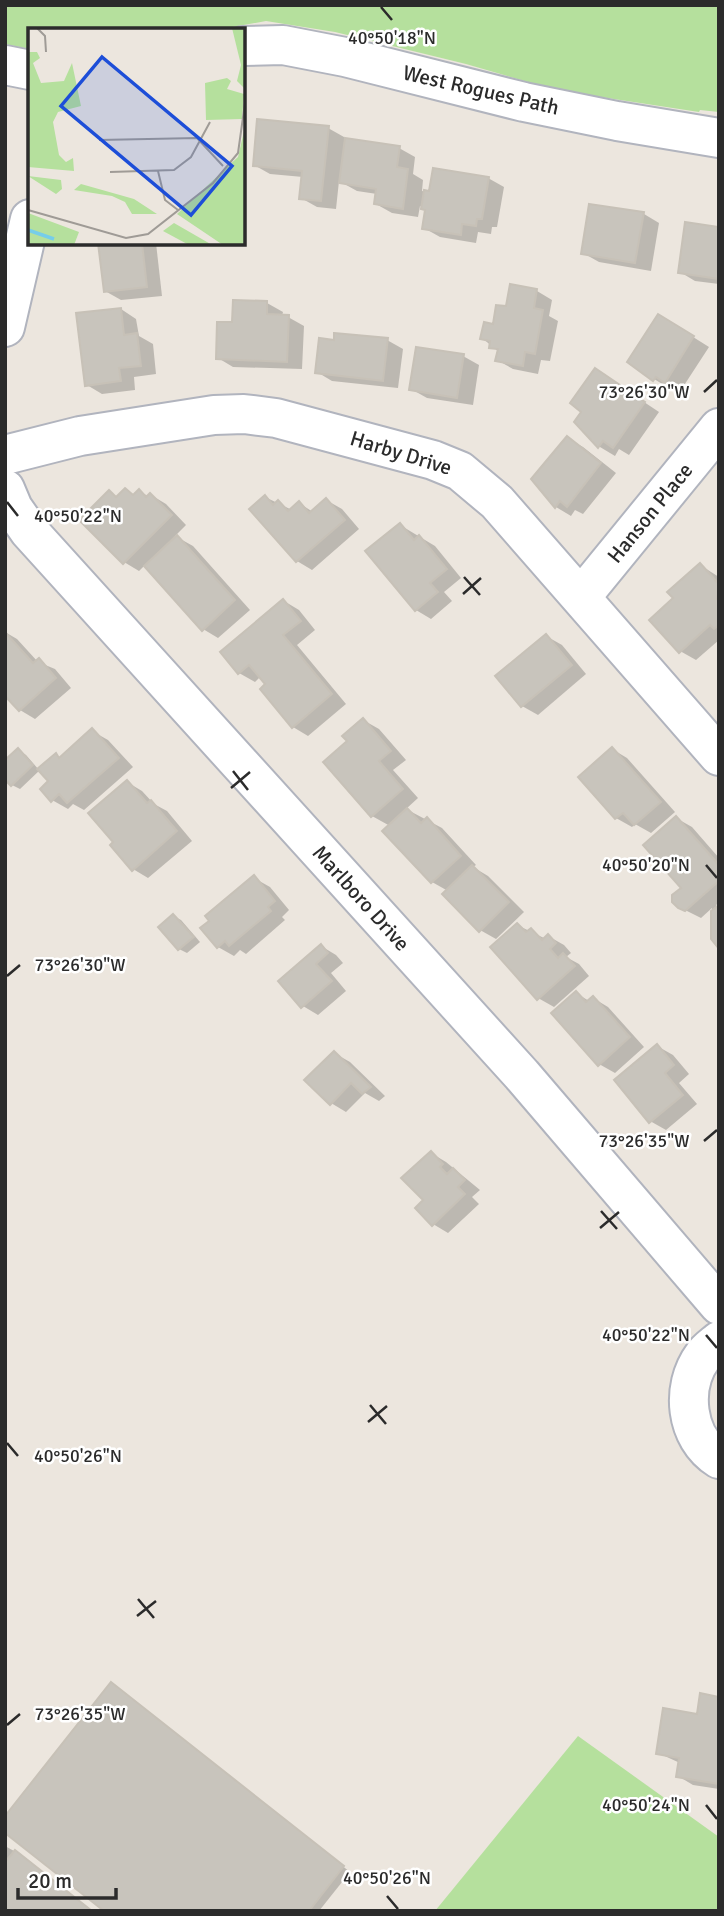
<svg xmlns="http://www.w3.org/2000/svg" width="724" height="1916" font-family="Signika,sans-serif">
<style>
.green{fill:#b5e09d}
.shadow{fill:#0003}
.building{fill:#c8c4bc;stroke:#c7c1b7;stroke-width:2}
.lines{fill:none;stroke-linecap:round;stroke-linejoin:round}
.minor-casing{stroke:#b1b4be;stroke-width:42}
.tertiary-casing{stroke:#b1b4be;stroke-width:42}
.minor{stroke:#fff;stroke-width:38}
.tertiary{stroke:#fff;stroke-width:38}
.ticks{fill:none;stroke:#2b2b2b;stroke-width:2.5}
.labels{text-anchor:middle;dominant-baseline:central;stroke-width:5;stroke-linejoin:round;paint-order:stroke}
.street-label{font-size:21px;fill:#2b2b2b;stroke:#fff}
.inset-river{fill:none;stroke:#76cde9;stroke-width:3.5}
.inset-road{fill:none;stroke:#9f9b96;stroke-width:2}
.view{fill:#1d4ed8;fill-opacity:0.15;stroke:#1d4ed8;stroke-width:3.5}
.inset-edge{fill:none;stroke:#2b2b2b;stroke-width:3.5}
.ticks-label{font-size:18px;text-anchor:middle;fill:#2b2b2b;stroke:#fff;stroke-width:5;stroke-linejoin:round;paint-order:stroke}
</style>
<rect width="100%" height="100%" fill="#ece6de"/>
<g class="green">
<polygon points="5,5 719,5 719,112 700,110 699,112 555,90 466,64 335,32 266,21 216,30 30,30 30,49 5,44"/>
<polygon points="578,1736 719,1837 719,1911 435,1911"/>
</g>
<g class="shadow">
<polygon points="328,128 344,137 344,140 399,148 415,157 413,174 423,180 422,191 431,193 488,178 504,187 497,227 492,227 491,234 478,232 476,243 440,237 424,228 427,211 420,206 418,217 392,213 376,204 377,194 357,191 339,181 336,209 317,207 301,198 303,177 270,174 254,165"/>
<polygon points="644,214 659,223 651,271 599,262 583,253"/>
<polygon points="719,228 719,284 695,281 680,272"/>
<polygon points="100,243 156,243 162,296 121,300 105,291"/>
<polygon points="512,286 537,291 552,300 549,316 558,321 550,361 541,360 538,374 513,369 497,360 499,352 482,338 507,308"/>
<polygon points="267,303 283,312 282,316 288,317 304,326 302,369 233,367 218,358 234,324"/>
<polygon points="121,309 136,319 139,336 153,344 156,374 134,377 135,390 102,394 87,385"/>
<polygon points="674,325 709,347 681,390 671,384 669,388 654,379"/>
<polygon points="387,340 403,349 398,388 332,381 317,372"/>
<polygon points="463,356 479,365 473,405 427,398 411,389"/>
<polygon points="596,370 659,412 629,455 619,449 615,456 600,447 576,422 583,412"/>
<polygon points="567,438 583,447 616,473 583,514 575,510 571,516 556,507 533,479"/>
<polygon points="125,490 135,495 140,491 149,497 151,495 166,504 186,525 175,536 193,546 250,610 218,638 203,629 145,565 139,571 124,562 109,493 118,497"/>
<polygon points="265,497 292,510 299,503 313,512 326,500 342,509 359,529 312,570 297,561"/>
<polygon points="400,525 435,546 461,578 444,592 452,601 431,619 416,610"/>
<polygon points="700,565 719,577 719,640 696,660 680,651 675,599"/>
<polygon points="284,601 299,610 315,630 297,645 346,704 308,736 293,727 261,676 255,682 239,673"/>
<polygon points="5,632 17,639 38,662 55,669 71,688 35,719 20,710 5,694"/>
<polygon points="546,636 562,645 586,674 538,715 522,706"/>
<polygon points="363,720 379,729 406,760 393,770 418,798 406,809 442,828 476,865 473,867 488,876 524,912 496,939 480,930 448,891 432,882 390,826 372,816 350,741"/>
<polygon points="92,731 108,740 133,767 84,810 73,804 68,809 52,800 50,782 40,770 20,789 12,785 18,750 26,755 39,770 56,755 62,758"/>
<polygon points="612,749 627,758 675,812 651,833 635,824 632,827 616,818"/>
<polygon points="127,782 142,791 154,804 167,811 192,841 148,878 133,869"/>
<polygon points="676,818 692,827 719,858 719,903 716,905 718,908 712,939 712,908 701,918 679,907 683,888"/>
<polygon points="254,878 270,887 289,910 282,917 285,920 246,954 240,950 234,956 218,947 202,928"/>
<polygon points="173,916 181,920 200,942 187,953 179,949"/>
<polygon points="517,925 546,939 548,936 564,945 571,953 566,957 579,964 589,976 554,1007 538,998"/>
<polygon points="321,946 336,955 343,963 331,973 346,991 318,1015 303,1006"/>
<polygon points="576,993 589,1001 593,998 608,1007 644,1047 615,1073 599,1064"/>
<polygon points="657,1046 673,1055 689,1074 679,1083 697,1104 666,1130 650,1121"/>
<polygon points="334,1053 350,1062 385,1096 379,1101 365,1093 346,1112 331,1103"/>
<polygon points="431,1153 446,1162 480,1190 472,1197 479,1204 448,1233 433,1224 425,1200"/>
<polygon points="118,1689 350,1872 319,1911 107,1911"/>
<polygon points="719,1698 719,1789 693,1785 678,1776 680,1763 658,1753"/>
<polygon points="5,1846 23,1856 92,1911 5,1911"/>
</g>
<g class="building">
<polygon points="257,119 329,126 321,201 299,199 302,171 253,166"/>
<polygon points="345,138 400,146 397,167 408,169 403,209 374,204 376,189 339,183"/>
<polygon points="433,168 489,177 482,219 477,219 476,226 462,224 461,235 422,229 425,210 421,209 424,190 429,191"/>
<polygon points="589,204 644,212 635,263 581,254"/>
<polygon points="685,222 719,227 719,279 678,273"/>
<polygon points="98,243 142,243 147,287 104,292"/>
<polygon points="510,284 537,289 534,308 543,310 535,354 525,352 523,366 495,361 498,349 489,348 490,341 480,339 484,322 493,324 496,305 506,306"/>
<polygon points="233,300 267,301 267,314 289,315 287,362 216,359 217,322 232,322"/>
<polygon points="121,308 124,335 137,333 141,366 119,368 121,381 85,386 76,313"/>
<polygon points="658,314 694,336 665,383 656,377 653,381 627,362"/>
<polygon points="334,333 388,338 383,381 315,373 319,338 334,340"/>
<polygon points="416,347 464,354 457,398 409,390"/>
<polygon points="595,368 645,402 613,448 603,441 598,448 574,422 581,412 570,403"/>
<polygon points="567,436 601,463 567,507 560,501 555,508 531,479"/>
<polygon points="125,488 133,495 139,489 146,497 150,493 172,515 123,564 79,520 109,490 116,497"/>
<polygon points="265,495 273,505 278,500 288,511 299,501 309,513 326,498 345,520 296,562 249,509"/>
<polygon points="400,523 414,540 419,535 447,569 430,583 438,592 415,611 365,551"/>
<polygon points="177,535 235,600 202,631 144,566"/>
<polygon points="700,563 719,584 717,599 719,601 719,625 714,629 710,625 679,653 649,620 673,598 667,592"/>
<polygon points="283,599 301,621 283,635 332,694 292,728 260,689 265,684 249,665 238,674 220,652"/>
<polygon points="5,632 33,663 39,658 56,678 19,711 5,696"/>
<polygon points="546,634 572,665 521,707 495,676"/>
<polygon points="363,718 391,751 379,761 403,789 371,817 323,762 347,741 342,736"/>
<polygon points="92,728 119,758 67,803 59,794 51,802 40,789 48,781 37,769 56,753 59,758"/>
<polygon points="612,747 661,802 634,825 623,813 615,819 578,777"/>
<polygon points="18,748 33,765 11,786 5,780 5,760"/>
<polygon points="127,780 147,803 151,800 177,831 132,871 110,845 113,842 88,813"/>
<polygon points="407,808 421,823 427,817 461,856 431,883 382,831"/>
<polygon points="676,816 719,865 719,881 685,911 678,908 672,902 672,895 681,888 643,845"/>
<polygon points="472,865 509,902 479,932 442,894"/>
<polygon points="254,875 275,901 268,907 271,911 229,946 225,941 217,948 200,928 209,921 205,916"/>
<polygon points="719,905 719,949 711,939 711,911"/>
<polygon points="173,914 194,937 178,950 158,927"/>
<polygon points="517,923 526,932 531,928 542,940 548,934 556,943 550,949 558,958 563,953 575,966 537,1000 490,947"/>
<polygon points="321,944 328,953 316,964 332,981 301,1008 278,981"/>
<polygon points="576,991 586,1002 593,996 630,1037 598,1066 551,1013"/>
<polygon points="657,1044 674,1065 665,1073 683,1095 649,1123 614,1080"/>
<polygon points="334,1051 371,1087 362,1094 351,1083 330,1105 304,1080"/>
<polygon points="431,1151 443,1164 440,1167 447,1174 453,1168 465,1180 458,1187 465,1194 432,1226 415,1208 423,1200 401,1178"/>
<polygon points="111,1682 344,1866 309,1911 104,1911 5,1833 5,1816"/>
<polygon points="700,1693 719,1697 719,1784 676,1777 679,1758 656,1754 663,1708 697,1714"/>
<polygon points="15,1850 92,1911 5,1911 5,1862"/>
</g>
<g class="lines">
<g class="minor-casing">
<g id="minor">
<polyline points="5,327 30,219"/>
<polyline points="5,455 80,436 214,415 244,414 276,418 433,460 460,471 497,502 719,756"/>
<polyline points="5,489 13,508 29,531 522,1075 719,1305"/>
<polyline points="581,597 719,428"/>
<path d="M719 1341C713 1346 707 1350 703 1356 680 1387 685 1438 719 1459"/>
</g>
</g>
<g class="tertiary-casing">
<g id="tertiary">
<polyline points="243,46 283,45 345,57 524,102 617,121 719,138"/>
<polyline points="5,65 30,70"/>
</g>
</g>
<use href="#minor" class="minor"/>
<use href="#tertiary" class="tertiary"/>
</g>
<path class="ticks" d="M381 7 392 20M704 392 717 380M7 502 18 516M464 577 480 595M463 594 481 578M233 771 248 790M231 788 250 772M706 865 717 878M7 976 20 965M704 1141 717 1130M601 1211 617 1229M600 1228 619 1212M706 1335 717 1348M370 1405 386 1424M368 1422 387 1406M7 1443 18 1456M138 1599 154 1618M137 1616 156 1601M7 1725 20 1714M706 1805 717 1819M387 1896 398 1909"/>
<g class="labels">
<g class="street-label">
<text transform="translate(481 90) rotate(13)">West Rogues Path</text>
<text transform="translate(401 453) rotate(17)">Harby Drive</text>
<text transform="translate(650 513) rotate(-51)">Hanson Place</text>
<text transform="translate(361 898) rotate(48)">Marlboro Drive</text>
</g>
</g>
<g transform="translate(28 28)">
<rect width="217" height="217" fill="#ece6de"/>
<path d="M204 0H217V61L209 53 213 37ZM0 24H9L12 30 5 35 13 55 36 53 44 35 53 78 30 84 25 94 31 127 38 134 45 130 46 143 0 139ZM199 50 203 53 199 61 216 66 214 91 178 92 177 55ZM217 99V217H195L149 186 210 129ZM0 148 33 152 34 161 28 166ZM53 156 106 171 129 186H104L97 174 84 168 46 162ZM0 185 51 204 46 217H0ZM146 195 179 214 184 217H161L135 203Z" fill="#b5e09d"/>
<path class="inset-river" d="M0 202 26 211"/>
<path class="inset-road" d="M9 0 17 8 18 24M71 112 169 110 195 138M130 143 137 172 150 182M82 144 146 142 163 129 182 94M0 182 98 210 120 206 185 155 210 125 217 75"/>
<path class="view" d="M74 29 204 138 163 187 33 78Z"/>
<rect width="217" height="217" class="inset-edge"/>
</g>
<g class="ticks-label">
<text x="392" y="44">40°50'18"N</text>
<text x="644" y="398">73°26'30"W</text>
<text x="78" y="522">40°50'22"N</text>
<text x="646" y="871">40°50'20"N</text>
<text x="80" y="971">73°26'30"W</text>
<text x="644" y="1147">73°26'35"W</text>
<text x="646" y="1341">40°50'22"N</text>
<text x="78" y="1462">40°50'26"N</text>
<text x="80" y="1720">73°26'35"W</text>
<text x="646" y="1811">40°50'24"N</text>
<text x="387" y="1884">40°50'26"N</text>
</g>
<rect width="724" height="1916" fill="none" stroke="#2b2b2b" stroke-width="14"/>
<path d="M18 1888v10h98v-10" fill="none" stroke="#2b2b2b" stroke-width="3.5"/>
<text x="28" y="1888" font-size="21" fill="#2b2b2b" stroke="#ffffff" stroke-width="5" paint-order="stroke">20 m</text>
</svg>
